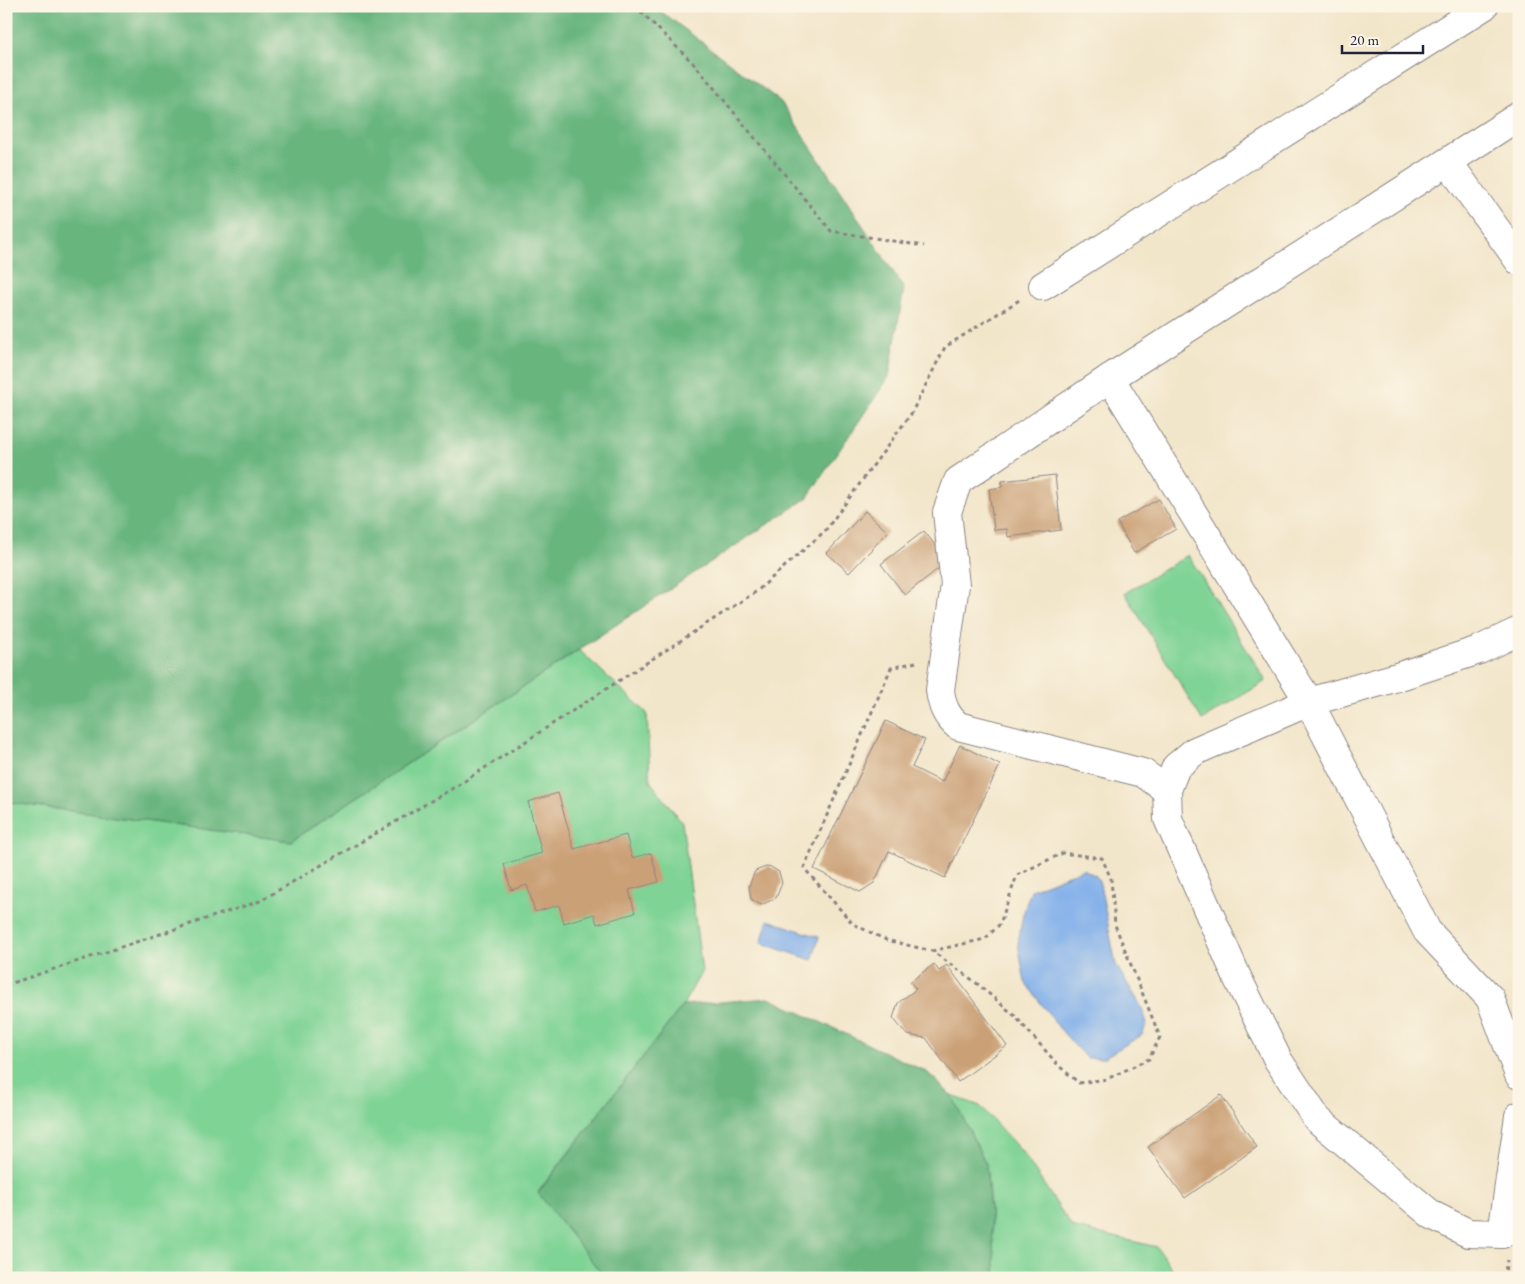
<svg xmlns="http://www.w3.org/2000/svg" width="1525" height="1284" font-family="'EB Garamond',serif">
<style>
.green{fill:#7fd395;stroke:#507a68}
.forest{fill:#67b57e;stroke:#446c5c}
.water{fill:#80afea;stroke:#516892}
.building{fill:#caa077}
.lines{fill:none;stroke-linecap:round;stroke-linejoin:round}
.minor-casing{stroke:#8a8482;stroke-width:30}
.path{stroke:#8a8482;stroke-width:3;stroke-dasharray:4 4;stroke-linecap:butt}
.minor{stroke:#fff;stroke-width:28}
</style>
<rect width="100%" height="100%" fill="#fcf5e5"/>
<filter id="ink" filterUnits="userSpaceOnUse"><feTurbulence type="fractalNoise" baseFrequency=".02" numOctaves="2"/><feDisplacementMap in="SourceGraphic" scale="10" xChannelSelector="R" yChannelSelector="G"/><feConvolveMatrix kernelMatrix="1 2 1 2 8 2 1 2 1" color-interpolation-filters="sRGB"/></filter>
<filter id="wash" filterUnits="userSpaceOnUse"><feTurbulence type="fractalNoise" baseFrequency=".0096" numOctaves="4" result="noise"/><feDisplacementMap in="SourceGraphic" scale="20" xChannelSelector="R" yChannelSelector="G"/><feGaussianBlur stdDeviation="1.12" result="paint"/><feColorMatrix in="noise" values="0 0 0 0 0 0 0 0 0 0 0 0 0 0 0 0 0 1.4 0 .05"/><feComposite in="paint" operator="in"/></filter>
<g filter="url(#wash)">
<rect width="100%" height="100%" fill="#f2e6ca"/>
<g class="green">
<polygon points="1188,555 1266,681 1202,720 1125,593"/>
<polygon points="579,650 647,713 650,781 682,822 702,971 683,1005 538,1192 605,1278 6,1278 6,802 291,841"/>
<polygon points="952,1096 980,1106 1023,1153 1072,1227 1157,1247 1178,1278 996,1278 986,1164"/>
</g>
<g class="forest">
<polygon points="6,6 654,6 781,102 904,288 889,377 807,498 291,841 6,802"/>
<polygon points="769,998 927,1072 952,1096 986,1164 996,1278 605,1278 538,1193 683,1005"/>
</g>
<g class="water">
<polygon points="1083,869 1096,876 1100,884 1116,965 1141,1006 1147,1023 1142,1035 1103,1058 1086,1058 1060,1029 1025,982 1018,944 1023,914 1031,890"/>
<polygon points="768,920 819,937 812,960 761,943"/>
</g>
<g id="blocks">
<g class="building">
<polygon points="1055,475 1061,530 1008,537 1007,529 994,530 989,489 1002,487 1002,481"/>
<polygon points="1159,499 1176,529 1134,553 1117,522"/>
<polygon points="865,511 888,532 849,573 827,553"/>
<polygon points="924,531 948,561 905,595 881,564"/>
<polygon points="886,721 925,740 912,767 942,782 960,745 1000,765 945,878 889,851 874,883 860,892 814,869"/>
<polygon points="558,793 574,849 626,835 632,858 651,853 659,882 629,890 635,913 597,924 594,914 564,923 559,905 535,912 527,885 511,890 504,864 542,853 528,802"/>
<polygon points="769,866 779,872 782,883 776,898 761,905 751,899 749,886 755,871"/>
<polygon points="934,964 939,971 947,965 1007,1046 958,1082 926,1038 907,1035 893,1018 898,1003 916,989 910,982"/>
<polygon points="1221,1095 1257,1147 1185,1198 1148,1147"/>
</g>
</g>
</g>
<g filter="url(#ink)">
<use href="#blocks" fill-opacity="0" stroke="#8a8482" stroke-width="1"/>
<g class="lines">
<g class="minor-casing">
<g id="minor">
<polyline points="1448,162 1519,261"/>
<polyline points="1043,286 1484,6"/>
<polyline points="1110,378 1309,702 1427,931 1490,998 1519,1075"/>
<polyline points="1519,631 1479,650 1394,678 1309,702 1195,751 1176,767 1167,790 1168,819 1237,977 1278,1060 1317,1119 1432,1215 1468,1233 1502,1234 1519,1221"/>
<path d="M1167 790 1143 773 958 726C946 716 942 706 940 690L955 585 947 512 958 481 1110 378 1519 116"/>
<polyline points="1502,1234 1519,1116"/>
</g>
</g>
<g class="path">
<polyline points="635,6 696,66 831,231 924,246"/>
<polyline points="916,662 891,668 804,868 853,924 886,940 932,951 974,981 1014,1015 1059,1066 1079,1083 1107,1079 1149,1059 1160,1037 1115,925 1111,879 1102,858 1063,853 1017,875 1000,924 985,939 932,951"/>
<polyline points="6,985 260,901 460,784 757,591 825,531 911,414 945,347 1021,299"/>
<polyline points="1504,1278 1507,1260"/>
</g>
<use href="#minor" class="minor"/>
</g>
</g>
<rect width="1525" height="1284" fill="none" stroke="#fcf5e5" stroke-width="25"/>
<path d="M1342 45v8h81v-8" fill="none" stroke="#22223b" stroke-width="2.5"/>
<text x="1350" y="45" font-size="15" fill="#22223b" stroke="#fcf5e5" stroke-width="4" paint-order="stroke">20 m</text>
</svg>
